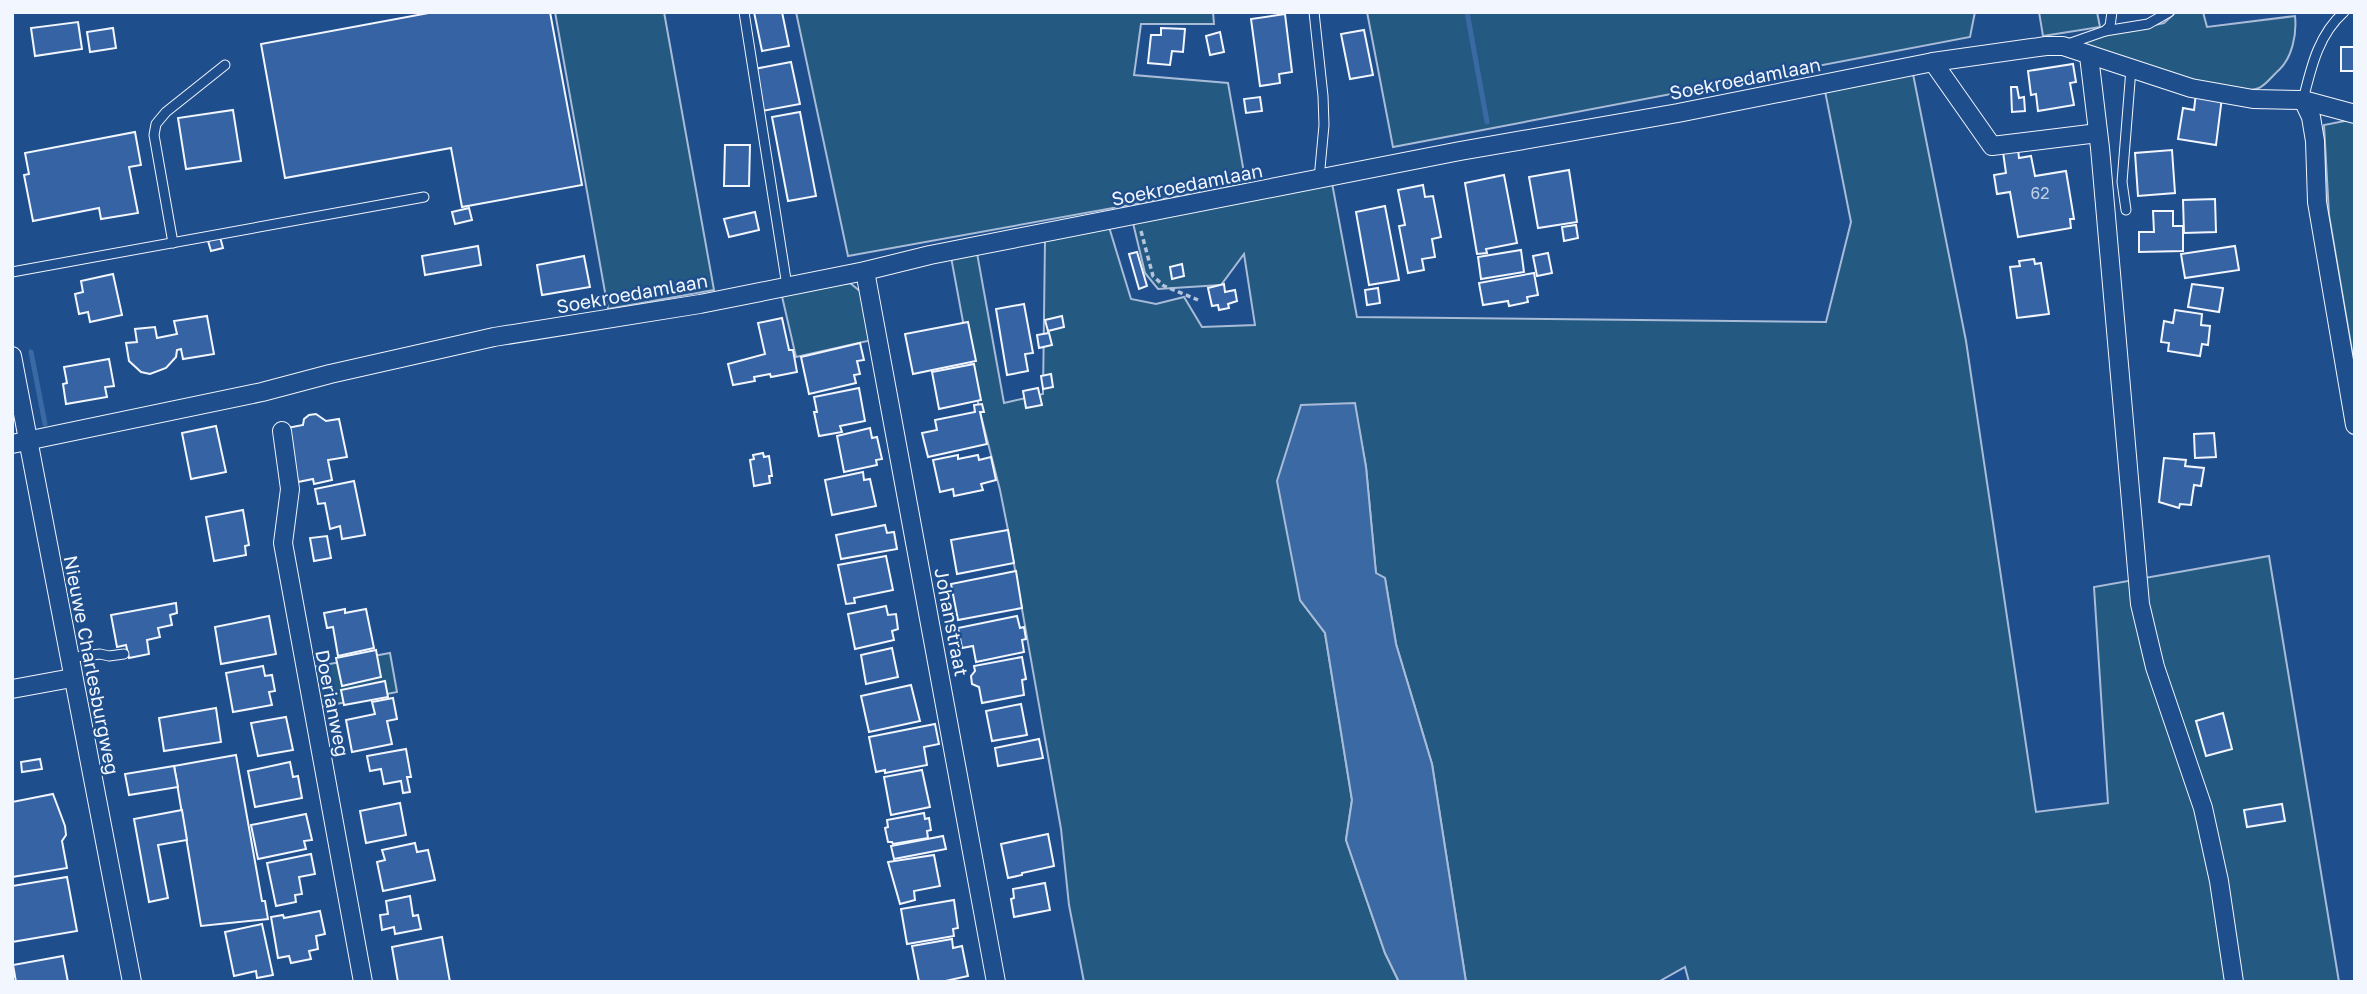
<svg xmlns="http://www.w3.org/2000/svg" width="2367" height="994" font-family="'Golos Text',sans-serif">
<style>
.green{fill:#245a82;stroke:#a8bbd7;stroke-width:2}
.water{fill:#3b69a3;stroke:#a8bbd7;stroke-width:2}
.lines{fill:none;stroke-linecap:round;stroke-linejoin:round}
.stream{stroke:#3b69a3;stroke-width:5}
.building{fill:#3563a3;stroke:#f2f6ff;stroke-width:2}
.service-casing{stroke:#f2f6ff;stroke-width:11}
.minor-casing{stroke:#f2f6ff;stroke-width:20}
.path{stroke:#b3c4dc;stroke-width:3.5;stroke-dasharray:5 3.5;stroke-linecap:butt}
.service{stroke:#1f4e8c;stroke-width:9}
.minor{stroke:#1f4e8c;stroke-width:18}
.labels{text-anchor:middle;dominant-baseline:central;stroke-width:5;stroke-linejoin:round;paint-order:stroke}
.number-label{font-size:16px;fill:#c3d1e8}
.street-label{font-size:19px;fill:#f2f6ff;stroke:#1f4e8c}
</style>
<rect width="100%" height="100%" fill="#1f4e8c"/>
<g class="green">
<polygon points="555,12 664,12 714,290 608,309"/>
<polygon points="796,12 1213,12 1214,24 1141,24 1134,75 1228,83 1246,184 848,256"/>
<polygon points="1367,12 1975,12 1970,37 1393,147"/>
<polygon points="2039,12 2097,12 2100,27 2043,36"/>
<path d="M2176 12H2203L2207 27 2295 16C2297 34 2292 58 2279 70 2273 75 2266 85 2259 88 2229 102 2103 54 2068 43L2164 23Z"/>
<polygon points="1913,74 1966,341 2036,812 2108,803 2094,587 2269,556 2339,982 1689,982 1685,967 1658,982 1466,982 1432,764 1396,644 1385,579 1376,574 1366,467 1354,403 1300,600 1325,633 1352,800 1346,840 1385,953 1399,982 1084,982 1069,905 1061,829 1008,530 1000,490 979,408 951,257 977,253 1004,403 1043,394 1045,239 1109,227 1131,299 1156,304 1184,297 1202,327 1255,325 1244,254 1221,285 1158,289 1145,273 1133,223 1332,183 1357,317 1826,322 1851,222 1825,91"/>
<polygon points="2355,119 2355,369 2329,215 2324,125"/>
<polygon points="850,283 861,292 872,340 796,357 781,292"/>
<polygon points="390,653 397,692 321,707 313,667"/>
</g>
<polygon class="water" points="1355,403 1366,467 1376,573 1385,578 1396,644 1432,764 1466,982 1399,982 1385,953 1346,840 1352,800 1325,633 1300,600 1277,481 1301,405"/>
<g class="lines">
<g class="stream">
<polyline points="1467,12 1487,122"/>
<polyline points="31,352 45,424"/>
</g>
</g>
<g class="building">
<polygon points="434,12 550,12 582,185 462,207 451,148 285,178 261,44"/>
<polygon points="754,12 782,12 789,46 762,51"/>
<polygon points="1285,14 1292,72 1279,74 1280,83 1260,86 1251,19"/>
<polygon points="78,22 82,49 35,56 31,28"/>
<polygon points="113,28 116,48 90,52 87,32"/>
<polygon points="1161,28 1185,29 1183,52 1172,51 1170,65 1148,63 1151,35 1161,35"/>
<polygon points="1364,30 1373,75 1350,79 1341,34"/>
<polygon points="1220,32 1224,52 1210,55 1206,36"/>
<rect x="2341" y="47" width="14" height="24"/>
<polygon points="791,62 800,104 762,111 754,69"/>
<polygon points="2073,64 2076,82 2070,83 2074,105 2038,111 2036,94 2031,95 2028,71"/>
<polygon points="2011,87 2017,87 2019,98 2024,97 2025,111 2012,112"/>
<polygon points="2196,93 2222,97 2216,145 2178,139 2183,108 2194,110"/>
<polygon points="1260,97 1262,111 1246,113 1244,99"/>
<polygon points="233,110 241,161 186,169 178,118"/>
<polygon points="800,112 816,196 788,201 772,117"/>
<polygon points="135,132 141,165 129,167 138,213 101,219 99,208 33,221 24,175 29,174 25,153"/>
<polygon points="725,145 750,145 749,186 724,186"/>
<polygon points="2018,149 2019,158 2031,156 2035,176 2066,171 2074,219 2070,219 2071,228 2018,237 2010,192 1997,194 1994,175 2006,173 2003,152"/>
<polygon points="2172,150 2175,193 2138,196 2135,153"/>
<polygon points="1569,170 1577,222 1538,228 1529,177"/>
<polygon points="1504,175 1517,243 1486,249 1487,253 1477,254 1465,183"/>
<polygon points="1423,185 1425,197 1433,196 1441,237 1432,239 1435,257 1422,259 1424,270 1408,273 1399,226 1405,225 1398,190"/>
<polygon points="2215,199 2216,232 2184,233 2183,200"/>
<polygon points="1385,206 1399,280 1369,285 1356,212"/>
<polygon points="469,208 472,220 455,224 452,212"/>
<polygon points="2153,211 2173,211 2173,226 2183,226 2183,251 2139,252 2139,232 2154,232"/>
<polygon points="755,212 759,230 729,237 724,219"/>
<polygon points="1576,225 1578,238 1564,241 1562,227"/>
<polygon points="220,237 223,248 211,251 208,241"/>
<polygon points="478,246 481,265 425,275 422,256"/>
<polygon points="2235,246 2239,270 2185,278 2181,254"/>
<polygon points="1521,250 1524,272 1481,279 1478,257"/>
<polygon points="1137,252 1147,286 1139,289 1129,254"/>
<polygon points="1548,253 1552,273 1537,276 1533,256"/>
<polygon points="584,256 590,287 542,295 537,265"/>
<polygon points="2034,259 2035,264 2041,263 2049,314 2017,318 2010,267 2020,266 2019,261"/>
<polygon points="1182,264 1184,276 1172,279 1170,267"/>
<polygon points="1534,273 1538,295 1527,297 1528,302 1509,306 1508,301 1483,305 1479,283"/>
<polygon points="113,274 122,315 90,322 88,312 79,314 75,294 83,292 81,281"/>
<polygon points="1224,284 1225,292 1235,290 1237,301 1228,304 1229,308 1219,310 1218,305 1212,306 1208,288"/>
<polygon points="2192,284 2223,288 2219,312 2188,307"/>
<polygon points="1378,288 1380,303 1367,305 1365,290"/>
<polygon points="1024,304 1033,353 1025,354 1028,371 1007,375 996,309"/>
<polygon points="2175,310 2202,314 2201,325 2210,326 2208,345 2202,344 2200,356 2168,351 2169,343 2161,342 2164,321 2173,323"/>
<polygon points="207,316 214,354 183,359 181,349 177,350 176,357 166,368 150,374 141,372 129,361 126,343 137,342 135,329 155,327 157,338 177,334 174,321"/>
<polygon points="1062,316 1064,327 1048,331 1045,320"/>
<polygon points="782,318 789,350 793,350 797,372 771,377 770,374 754,377 755,381 733,385 728,364 765,354 758,323"/>
<polygon points="968,322 976,361 913,374 905,334"/>
<polygon points="1049,333 1052,345 1039,348 1037,335"/>
<polygon points="860,343 864,360 857,361 860,374 854,375 856,383 809,394 801,357"/>
<polygon points="109,359 114,386 105,387 107,397 66,404 63,384 67,383 64,367"/>
<polygon points="974,364 981,400 939,409 932,372"/>
<polygon points="1051,374 1053,387 1043,389 1041,376"/>
<polygon points="859,388 865,421 840,426 842,432 819,436 814,412 817,412 814,397"/>
<polygon points="1038,388 1042,405 1026,408 1023,391"/>
<polygon points="982,404 984,412 980,412 987,444 928,457 922,433 937,430 935,420 975,412 974,405"/>
<polygon points="316,414 326,421 339,419 347,457 328,460 332,480 314,484 313,479 298,482 287,428 303,425 304,419 309,415"/>
<polygon points="216,426 226,472 191,479 182,433"/>
<polygon points="870,428 872,438 877,437 882,459 876,460 877,465 844,472 837,436"/>
<polygon points="2214,433 2216,457 2195,458 2194,434"/>
<polygon points="763,453 764,457 769,456 772,476 769,476 770,483 754,486 750,460 754,459 753,455"/>
<polygon points="958,455 958,459 978,455 979,460 991,457 996,480 981,484 983,490 954,496 953,489 940,492 933,460"/>
<polygon points="2164,458 2186,460 2185,466 2204,468 2201,486 2194,485 2191,505 2180,504 2179,508 2159,502"/>
<polygon points="863,472 864,480 870,479 876,506 832,515 825,480"/>
<polygon points="354,481 365,535 342,539 340,526 330,529 325,503 318,504 315,489"/>
<polygon points="243,510 249,545 245,546 246,555 214,561 206,517"/>
<polygon points="885,525 887,533 894,532 897,549 841,559 836,535"/>
<polygon points="1008,530 1014,563 957,574 951,540"/>
<polygon points="327,536 331,558 314,561 310,538"/>
<polygon points="886,556 893,590 854,598 855,603 846,604 838,565"/>
<polygon points="1016,571 1022,608 958,620 951,584"/>
<polygon points="176,603 177,613 170,615 172,625 158,628 160,637 147,640 149,654 129,658 126,645 117,647 111,615"/>
<polygon points="886,606 888,615 896,614 898,629 892,631 894,640 855,649 848,614"/>
<polygon points="345,609 345,613 366,609 374,648 338,656 333,627 327,628 324,613"/>
<polygon points="269,616 276,654 221,664 215,627"/>
<polygon points="1017,616 1020,628 1024,627 1026,639 1022,640 1024,652 976,662 973,646 962,648 958,628"/>
<polygon points="892,648 898,677 866,684 861,655"/>
<polygon points="376,650 381,677 342,686 336,658"/>
<polygon points="1022,657 1026,679 1022,680 1024,695 982,703 979,687 972,684 971,676 975,671 974,666"/>
<polygon points="263,666 265,676 272,675 275,691 269,692 272,705 233,712 226,673"/>
<polygon points="385,681 388,697 344,705 341,690"/>
<polygon points="911,685 920,721 869,732 861,696"/>
<polygon points="393,698 397,719 387,721 392,744 352,752 346,720 375,714 372,702"/>
<polygon points="1021,704 1027,735 992,741 986,711"/>
<polygon points="216,708 221,742 164,751 159,718"/>
<polygon points="2223,713 2232,749 2206,756 2196,721"/>
<polygon points="286,717 293,750 258,756 251,723"/>
<polygon points="935,724 939,744 924,747 927,765 885,773 885,770 876,772 869,737"/>
<polygon points="1039,739 1043,758 998,766 995,748"/>
<polygon points="406,749 411,777 407,777 410,792 403,793 401,781 384,784 381,769 370,771 367,756"/>
<polygon points="236,755 262,901 265,901 268,919 201,926 174,766"/>
<polygon points="40,759 42,769 22,772 21,762"/>
<polygon points="290,762 293,777 298,776 302,798 255,807 248,771"/>
<polygon points="174,766 178,787 129,795 125,774"/>
<polygon points="922,770 930,807 891,815 884,777"/>
<polygon points="53,794 65,826 66,835 62,841 67,868 12,877 12,802"/>
<polygon points="400,803 406,835 366,843 360,811"/>
<polygon points="2282,804 2285,821 2247,827 2244,810"/>
<polygon points="182,810 187,840 158,845 168,898 149,902 134,819"/>
<polygon points="924,813 925,819 929,818 931,830 927,831 928,838 893,844 892,842 888,842 885,828 888,827 887,820"/>
<polygon points="306,814 312,840 304,841 306,849 258,859 251,825"/>
<polygon points="1048,834 1054,866 1022,873 1022,875 1008,878 1001,844"/>
<polygon points="943,836 946,849 894,859 891,846"/>
<polygon points="415,843 417,852 428,850 435,880 383,891 377,862 385,860 382,850"/>
<polygon points="311,854 315,874 299,877 302,894 295,895 296,902 276,906 267,863"/>
<polygon points="934,855 940,886 914,891 915,900 900,904 888,862"/>
<polygon points="67,877 77,931 12,942 12,886"/>
<polygon points="1045,883 1050,910 1014,917 1011,899 1014,898 1013,889"/>
<polygon points="410,896 413,916 418,915 421,929 395,934 394,927 382,930 380,915 388,914 386,901"/>
<polygon points="954,900 958,928 953,929 954,936 907,944 901,909"/>
<polygon points="320,911 325,934 316,936 318,949 309,951 311,959 291,963 289,956 278,958 271,917 283,915 284,918"/>
<polygon points="262,924 273,975 257,978 256,971 234,976 225,932"/>
<polygon points="442,937 450,982 398,982 392,947"/>
<polygon points="952,939 953,948 962,946 968,976 941,982 919,982 912,946"/>
<polygon points="63,956 68,982 16,982 13,965"/>
</g>
<g class="lines">
<g class="service-casing">
<g id="service">
<polyline points="744,12 787,286"/>
<polyline points="1314,12 1323,96 1324,125 1319,179"/>
<polyline points="2105,31 2110,26 2112,12"/>
<polyline points="2068,44 2105,31 2148,24 2169,12"/>
<path d="M2303 100C2311 68 2318 35 2344 12"/>
<polyline points="2126,210 2122,182 2131,69"/>
<polyline points="173,243 154,135 156,124 166,112 225,65"/>
<polyline points="12,272 424,197"/>
<polyline points="68,658 100,654 109,656 124,654"/>
</g>
</g>
<g class="minor-casing">
<g id="minor">
<polyline points="2089,56 2100,148 2140,604 2155,667 2203,808 2219,881 2234,982"/>
<polyline points="1933,62 1992,146 2098,133"/>
<polyline points="2303,100 2311,117 2315,141 2317,202 2355,425"/>
<polyline points="865,271 996,982"/>
<polyline points="12,356 132,982"/>
<polyline points="282,431 290,489 283,543 363,982"/>
<polyline points="12,444 262,392 330,374 494,337 700,304 865,271 930,255 1460,151 1678,113 1933,62 2046,46 2063,46 2191,88 2253,99 2303,100 2355,114"/>
<polyline points="12,689 72,678"/>
</g>
</g>
<polyline class="path" points="1141,231 1153,276 1164,286 1198,300"/>
<use href="#service" class="service"/>
<use href="#minor" class="minor"/>
</g>
<g class="labels">
<g class="number-label">
<text x="2040" y="193">62</text>
</g>
<g class="street-label">
<text transform="translate(1745 78) rotate(-11)">Soekroedamlaan</text>
<text transform="translate(1187 184) rotate(-11)">Soekroedamlaan</text>
<text transform="translate(632 293) rotate(-10)">Soekroedamlaan</text>
<text transform="translate(952 622) rotate(79)">Johanstraat</text>
<text transform="translate(92 665) rotate(79)">Nieuwe Charlesburgweg</text>
<text transform="translate(333 703) rotate(79)">Doerianweg</text>
</g>
</g>
<rect width="2367" height="994" fill="none" stroke="#f2f6ff" stroke-width="28"/>
</svg>
